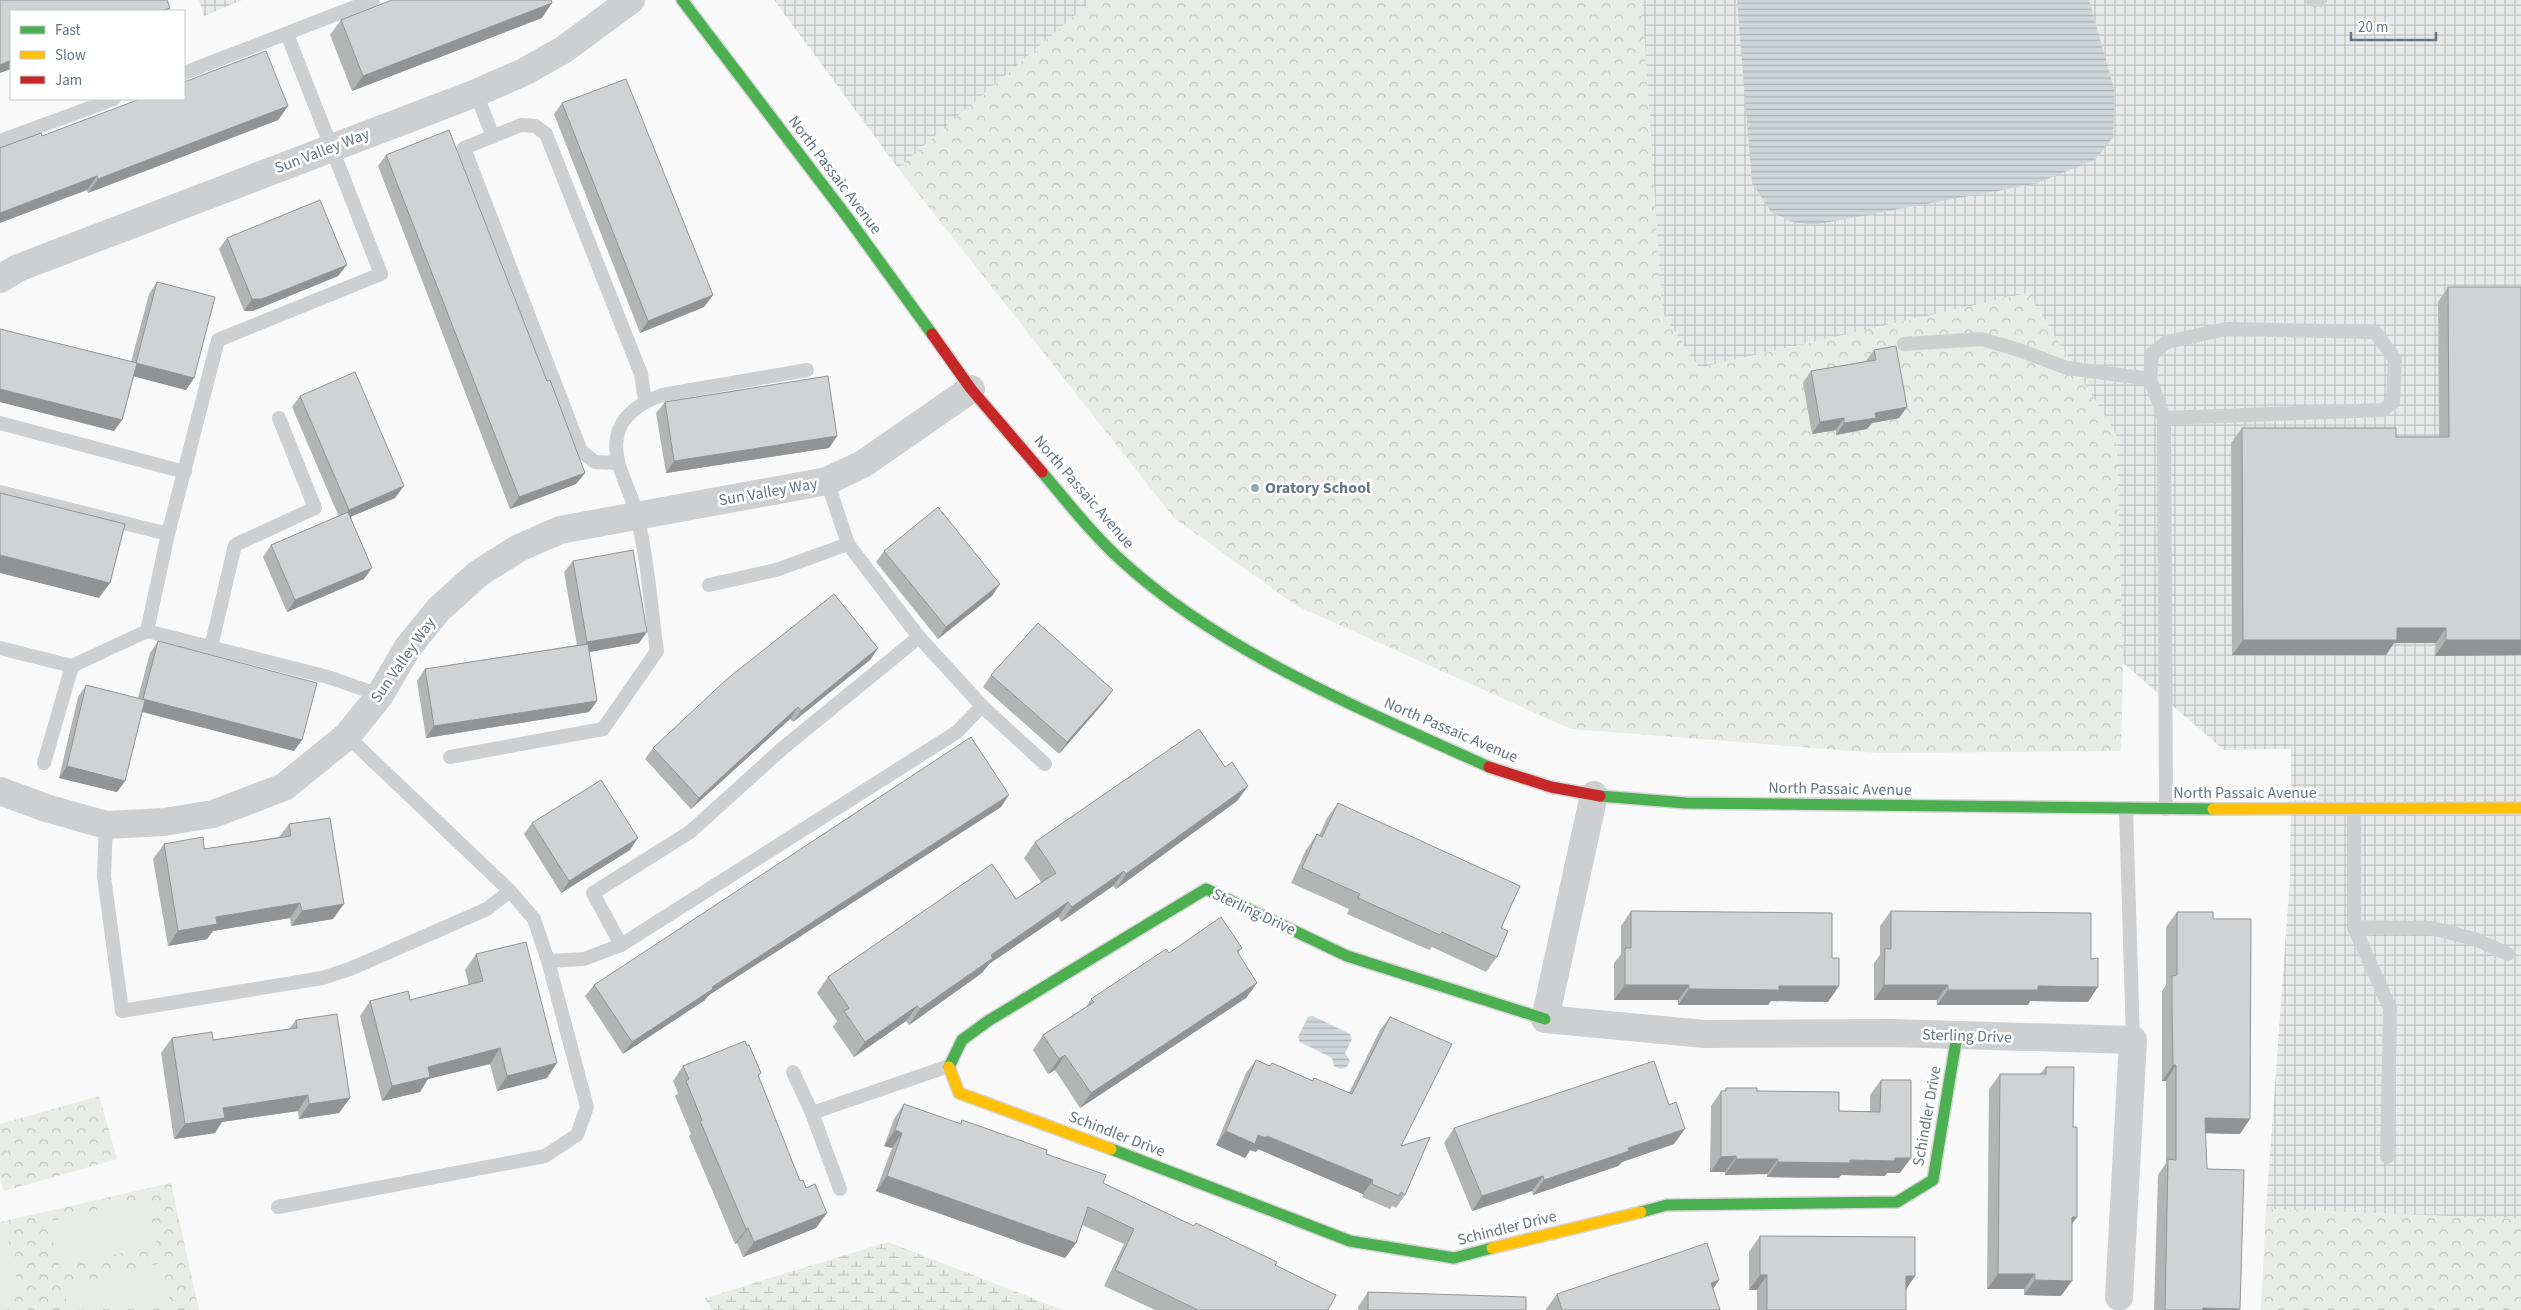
<svg xmlns="http://www.w3.org/2000/svg" width="2521" height="1310" font-family="'Source Sans 3',sans-serif">
<style>
.industrial{fill:url(#industrial-grid)}
.forest{fill:url(#forest-crowns)}
.wetland{fill:url(#wetland-marsh)}
.pitch{fill:#e8ebe6}
.water{fill:url(#water-rules)}
.lines{fill:none;stroke-linecap:round;stroke-linejoin:round}
.fast-casing{stroke:#d5d6d7;stroke-width:14}
.slow-casing{stroke:#d5d6d7;stroke-width:14}
.jam-casing{stroke:#d5d6d7;stroke-width:14}
.lane{stroke:#cecfd0;stroke-width:14}
.street{stroke:#cecfd0;stroke-width:28}
.fast{stroke:#4caf50;stroke-width:11}
.slow{stroke:#ffc107;stroke-width:11}
.jam{stroke:#c62828;stroke-width:11}
.wall{fill:#b3b5b5}
.shaded-wall{fill:#929394}
.building{fill:#d0d2d3;stroke:#929394}
.poi-dot{fill:#99a4ac;stroke:#fff;stroke-width:2}
.labels{text-anchor:middle;dominant-baseline:central;stroke-width:5;stroke-linejoin:round;paint-order:stroke}
.street-label{font-size:16px;fill:#657683;stroke:#fff}
.poi-label{font-size:16px;font-weight:bold;fill:#657683;stroke:#fff;text-anchor:start}
</style>
<defs>
<pattern id="industrial-grid" width="8" height="8" patternUnits="userSpaceOnUse" patternTransform="scale(1.25)"><rect width="8" height="8" fill="#e8e9e9"/><path d="M0 4h8M4 0v8" fill="none" stroke="#c0c1c2"/></pattern>
<pattern id="forest-crowns" width="20" height="18" patternUnits="userSpaceOnUse" patternTransform="scale(1.25)"><rect width="20" height="18" fill="#e8ebe6"/><path d="M2 6a3 3 0 1 1 6 0M12 15a3 3 0 1 1 6 0" fill="none" stroke="#c0c3c0"/></pattern>
<pattern id="wetland-marsh" width="20" height="14" patternUnits="userSpaceOnUse" patternTransform="scale(1.25)"><rect width="20" height="14" fill="#e8ebe6"/><path d="M1 5h8M5 5V1M11 12h8M15 12V8" fill="none" stroke="#c0c3c0"/></pattern>
<pattern id="water-rules" width="6" height="5" patternUnits="userSpaceOnUse" patternTransform="scale(1.25)"><rect width="6" height="5" fill="#ced6d9"/><path d="M0 2.5h6" fill="none" stroke="#abb2b5"/></pattern>
</defs>
<rect width="100%" height="100%" fill="#f9f9f9"/>
<g class="industrial">
<polygon points="199,0 242,0 204,16"/>
<polygon points="774,0 1093,0 898,168"/>
<polygon points="1642,0 2521,0 2521,1219 2266,1209 2290,878 2291,749 2224,750 2123,663 2116,434 2028,293 1699,368 1662,312"/>
</g>
<g class="forest">
<polygon points="1093,0 1642,0 1662,312 1699,368 2028,293 2116,434 2123,663 2121,751 1879,753 1571,729 1297,606 1174,518 898,168"/>
<polygon points="99,1096 117,1159 4,1191 0,1179 0,1124"/>
<polygon points="171,1183 199,1310 0,1310 0,1222"/>
<polygon points="2266,1209 2521,1219 2521,1310 2261,1310"/>
</g>
<polygon class="wetland" points="888,1242 1063,1310 712,1310 705,1298"/>
<g class="pitch">
<polygon points="146,1199 157,1245 59,1267 48,1222"/>
<polygon points="7,1234 21,1296 0,1301 0,1236"/>
<polygon points="161,1263 172,1308 69,1310 63,1286"/>
<polygon points="22,1300 24,1309 0,1310 0,1305"/>
</g>
<g class="water">
<polygon points="1737,0 2089,0 2115,93 2113,137 2095,160 2034,184 1813,225 1792,222 1771,212 1752,183"/>
<polygon points="1313,1016 1350,1034 1352,1039 1345,1053 1350,1061 1347,1067 1340,1069 1334,1066 1332,1058 1300,1042 1298,1037 1308,1017"/>
</g>
<g class="lines">
<g class="fast-casing">
<g id="fast">
<polyline points="682,0 848,218 932,334"/>
<path d="M1042 472C1068 503 1093 535 1123 562 1224 654 1366 711 1489 767"/>
<polyline points="1600,796 1686,803 2213,809"/>
<polyline points="949,1067 962,1040 988,1021 1206,889 1347,956 1545,1019"/>
<polyline points="1111,1149 1350,1241 1454,1258 1492,1248"/>
<polyline points="1641,1212 1667,1205 1897,1202 1933,1180 1957,1035"/>
</g>
</g>
<g class="slow-casing">
<g id="slow">
<polyline points="2213,809 2521,808"/>
<polyline points="949,1067 959,1093 1111,1149"/>
<polyline points="1492,1248 1641,1212"/>
</g>
</g>
<g class="jam-casing">
<g id="jam">
<polyline points="932,334 971,389 1042,472"/>
<polyline points="1489,767 1551,787 1600,796"/>
</g>
</g>
<g class="lane">
<polyline points="2313,0 2320,0"/>
<polyline points="287,34 381,274 218,340 168,534 147,631 328,677 380,695"/>
<polyline points="184,73 373,0"/>
<polyline points="476,93 493,137"/>
<polyline points="0,141 114,99"/>
<polyline points="1904,344 1982,339 2019,350 2067,368 2150,379"/>
<polyline points="2164,418 2383,410 2393,402 2395,359 2375,332 2226,329 2167,342 2152,354 2150,379 2164,418 2166,809"/>
<polyline points="0,423 185,472"/>
<polyline points="618,463 595,462 581,451 464,148 521,125 535,126 546,134 641,374 645,401"/>
<polyline points="827,481 848,544 919,637 982,706 1045,764"/>
<polyline points="0,492 168,534"/>
<polyline points="709,585 776,570 848,544"/>
<polyline points="211,647 235,545 315,508 279,418"/>
<polyline points="0,648 72,666 147,631"/>
<path d="M450 757 603 729 657 651C650 603 647 542 631 497 624 479 613 457 617 437 621 415 642 402 662 395L807 370"/>
<polyline points="44,763 72,666"/>
<polyline points="2126,808 2133,1040"/>
<polyline points="2354,809 2354,927 2431,928 2475,939 2508,954"/>
<polyline points="106,825 104,877 122,1011 322,978 350,969 487,909 510,891"/>
<polyline points="2354,927 2390,1008 2387,1157"/>
<polyline points="621,945 593,893 690,832 783,748 919,637"/>
<polyline points="548,961 584,959 621,945 957,732 982,706"/>
<polyline points="793,1072 812,1113"/>
<polyline points="840,1189 812,1113 949,1066"/>
<polyline points="278,1207 545,1156 577,1135 587,1107 548,961 534,919 510,891 347,736"/>
</g>
<g class="street">
<polyline points="0,279 18,268 476,93 524,72 563,50 631,0"/>
<polyline points="0,791 46,808 106,825 164,822 213,814 284,787 347,736 380,695 408,647 439,609 479,573 519,548 560,530 827,481 863,464 971,389"/>
<polyline points="1594,795 1545,1019 1705,1034 1891,1033 2133,1040 2119,1297"/>
</g>
<use href="#fast" class="fast"/>
<use href="#slow" class="slow"/>
<use href="#jam" class="jam"/>
</g>
<g class="wall">
<polygon points="542,18 352,91 330,35 341,20"/>
<polygon points="562,103 713,295 704,307 640,333 554,114"/>
<polygon points="288,106 278,120 88,193 87,190 42,136"/>
<polygon points="386,155 547,381 585,473 576,484 510,509 378,166"/>
<polygon points="227,238 338,276 253,311 244,311 219,249"/>
<polygon points="157,282 194,378 186,390 134,376 122,420 114,431 0,402 0,329 131,362 149,294"/>
<polygon points="2448,287 2521,655 2435,656 2436,643 2394,643 2386,655 2232,655 2231,443 2242,428 2396,437 2439,437 2438,302"/>
<polygon points="1874,350 1899,418 1872,423 1867,429 1836,435 1836,430 1812,434 1803,383 1811,371 1866,361"/>
<polygon points="300,396 395,498 350,517 364,579 287,612 263,557 271,545 339,517 292,407"/>
<polygon points="665,402 837,436 829,448 666,473 656,413"/>
<polygon points="884,551 992,596 938,639 876,562"/>
<polygon points="573,561 639,643 589,652 597,701 589,712 426,738 417,681 425,669 577,645 564,572"/>
<polygon points="158,641 294,751 142,712 125,781 117,792 59,778 78,697 86,685 138,698 150,653"/>
<polygon points="878,648 870,660 793,722 790,719 691,809 645,759 653,748"/>
<polygon points="991,675 1105,701 1059,754 983,687"/>
<polygon points="1225,767 1248,786 1237,801 1116,889 1113,886 1061,922 1058,917 989,964 982,973 909,1025 906,1021 854,1057 833,1027 837,1021 817,993 828,977 1016,899 1041,882 1024,858 1035,842"/>
<polygon points="1338,803 1501,928 1497,957 1486,972 1432,947 1429,950 1347,914 1349,909 1291,883 1306,850 1317,834 1319,836 1327,818"/>
<polygon points="1001,807 709,995 705,1000 623,1054 585,996 594,985"/>
<polygon points="532,823 630,850 561,893 524,834"/>
<polygon points="289,824 333,919 291,926 290,918 213,931 207,939 168,946 153,859 164,844 204,849 279,837"/>
<polygon points="1631,911 1828,1002 1771,1001 1768,1005 1678,1005 1678,1000 1614,1000 1614,963 1621,954 1621,926"/>
<polygon points="1891,911 2088,1002 2030,1001 2028,1005 1937,1005 1937,1000 1874,1000 1874,963 1880,955 1880,926"/>
<polygon points="2177,912 2213,919 2240,1134 2205,1133 2207,1169 2240,1309 2239,1310 2154,1310 2158,1175 2166,1163 2166,1081 2162,1081 2162,991 2166,985 2166,927"/>
<polygon points="1242,948 1238,953 1257,983 1246,998 1080,1108 1055,1070 1048,1074 1033,1050 1043,1035 1086,1007 1091,999 1169,953"/>
<polygon points="476,954 547,1078 497,1091 490,1064 428,1079 420,1092 382,1101 360,1016 370,1001 410,1000 469,985 465,970"/>
<polygon points="1390,1017 1405,1195 1396,1208 1392,1206 1390,1209 1362,1197 1363,1194 1258,1149 1256,1152 1250,1150 1245,1158 1216,1145 1246,1073 1256,1060 1270,1066 1272,1063 1313,1081 1314,1078 1349,1093 1380,1030"/>
<polygon points="296,1020 350,1098 339,1113 299,1119 298,1111 222,1122 215,1133 174,1139 161,1053 172,1038 213,1040 289,1029"/>
<polygon points="683,1066 761,1073 758,1077 816,1228 743,1257 737,1243 735,1244 689,1136 691,1134 675,1096 678,1093 673,1081"/>
<polygon points="2046,1067 2072,1223 2061,1296 2024,1295 2024,1289 1987,1289 1989,1089 2000,1074 2040,1074"/>
<polygon points="1881,1080 1900,1173 1887,1173 1885,1176 1841,1175 1839,1178 1767,1177 1767,1174 1725,1175 1725,1172 1710,1172 1711,1106 1721,1091 1724,1091 1726,1088 1757,1091 1839,1111 1870,1111 1870,1095"/>
<polygon points="904,1104 960,1124 962,1120 1046,1154 1103,1183 1194,1226 1196,1223 1275,1265 1328,1310 1155,1310 1104,1286 1124,1244 1082,1225 1076,1243 1065,1258 876,1191 892,1148 884,1146 894,1119"/>
<polygon points="1454,1128 1674,1144 1622,1162 1618,1166 1533,1195 1532,1191 1472,1211 1444,1143"/>
<polygon points="1760,1236 1915,1276 1906,1288 1906,1310 1757,1310 1757,1290 1749,1290 1749,1252"/>
<polygon points="1713,1289 1720,1310 1546,1310 1546,1309 1557,1294"/>
<polygon points="1368,1292 1526,1310 1358,1310 1358,1307"/>
</g>
<g class="shaded-wall">
<polygon points="552,3 542,18 352,91 363,76"/>
<polygon points="170,8 167,11 160,11"/>
<polygon points="11,60 11,69 0,73 0,65"/>
<polygon points="288,106 278,120 88,193 98,179"/>
<polygon points="97,176 87,190 0,223 0,213"/>
<polygon points="347,265 338,276 253,311 244,311 252,299"/>
<polygon points="713,295 704,307 640,333 648,321"/>
<polygon points="136,363 194,378 186,390 128,375"/>
<polygon points="0,389 122,420 114,431 0,402"/>
<polygon points="1907,407 1899,418 1872,423 1867,429 1836,435 1844,423 1875,413"/>
<polygon points="1844,418 1836,430 1812,434 1820,422"/>
<polygon points="837,436 829,448 666,473 674,461"/>
<polygon points="585,473 576,484 510,509 519,497"/>
<polygon points="404,486 395,498 341,521 349,510"/>
<polygon points="0,555 110,583 99,598 0,573"/>
<polygon points="372,568 364,579 287,612 295,600"/>
<polygon points="1000,584 992,596 938,639 946,627"/>
<polygon points="2397,628 2446,628 2436,643 2394,643 2386,655 2232,655 2243,640"/>
<polygon points="647,632 639,643 579,654 587,642"/>
<polygon points="2446,640 2521,640 2521,655 2435,656"/>
<polygon points="878,648 870,660 793,722 801,711"/>
<polygon points="1113,690 1105,701 1059,754 1067,742"/>
<polygon points="143,699 302,740 294,751 135,710"/>
<polygon points="597,701 589,712 426,738 434,726"/>
<polygon points="798,707 790,719 691,809 699,798"/>
<polygon points="67,766 125,781 117,792 59,778"/>
<polygon points="1248,786 1237,801 1116,889 1126,874"/>
<polygon points="1009,795 1001,807 709,995 705,1000 623,1054 632,1042 712,987"/>
<polygon points="638,838 630,850 561,893 569,881"/>
<polygon points="1124,871 1113,886 1061,922 1072,907"/>
<polygon points="1068,902 1058,917 989,964 982,973 909,1025 920,1009 991,955"/>
<polygon points="300,903 290,918 213,931 207,939 168,946 178,931 216,917"/>
<polygon points="344,904 333,919 291,926 302,911"/>
<polygon points="1257,983 1246,998 1080,1108 1091,1093"/>
<polygon points="1625,985 1689,985 1678,1000 1614,1000"/>
<polygon points="1884,985 1948,985 1937,1000 1874,1000"/>
<polygon points="1779,986 1839,986 1828,1002 1771,1001 1768,1005 1678,1005 1689,989"/>
<polygon points="2038,986 2098,987 2088,1002 2030,1001 2028,1005 1937,1005 1948,990"/>
<polygon points="917,1006 906,1021 854,1057 865,1042"/>
<polygon points="500,1048 490,1064 428,1079 420,1092 382,1101 392,1086 428,1067"/>
<polygon points="1065,1055 1055,1070 1048,1074 1059,1059"/>
<polygon points="557,1063 547,1078 497,1091 507,1076"/>
<polygon points="2173,1065 2176,1065 2166,1081 2162,1081"/>
<polygon points="308,1095 298,1111 222,1122 215,1133 174,1139 185,1124 223,1108"/>
<polygon points="350,1098 339,1113 299,1119 309,1104"/>
<polygon points="2205,1118 2250,1119 2240,1134 2194,1133"/>
<polygon points="1685,1129 1674,1144 1622,1162 1618,1166 1533,1195 1544,1180 1628,1148"/>
<polygon points="895,1130 902,1133 892,1148 884,1146"/>
<polygon points="1226,1131 1258,1135 1267,1136 1373,1180 1363,1194 1258,1149 1256,1152 1250,1150 1245,1158 1216,1145"/>
<polygon points="1736,1156 1725,1172 1710,1172 1721,1157"/>
<polygon points="1895,1158 1911,1158 1900,1173 1887,1173 1885,1176 1841,1175 1839,1178 1767,1177 1778,1162"/>
<polygon points="1736,1159 1778,1159 1767,1174 1725,1175"/>
<polygon points="887,1176 1076,1243 1065,1258 876,1191"/>
<polygon points="1543,1176 1532,1191 1472,1211 1482,1196"/>
<polygon points="827,1213 816,1228 743,1257 754,1242"/>
<polygon points="2072,1217 2077,1217 2066,1232"/>
<polygon points="748,1228 737,1243 735,1244 746,1229"/>
<polygon points="1998,1274 2035,1274 2024,1289 1987,1289"/>
<polygon points="1760,1275 1767,1275 1757,1290 1749,1290"/>
<polygon points="1906,1276 1915,1276 1905,1291"/>
<polygon points="1719,1280 1709,1295 1711,1283"/>
<polygon points="2035,1280 2072,1281 2061,1296 2024,1295"/>
<polygon points="2203,1308 2240,1309 2239,1310 2202,1310"/>
</g>
<g class="building">
<polygon points="0,0 167,0 170,8 160,11 11,11 11,60 0,65"/>
<polygon points="392,0 551,0 552,3 363,76 341,20"/>
<polygon points="266,51 288,106 98,179 97,176 0,213 0,148 41,133 42,136 140,99 184,99 184,82"/>
<polygon points="626,79 713,295 648,321 562,103"/>
<polygon points="449,130 547,381 550,380 585,473 519,497 386,155"/>
<polygon points="320,200 347,265 262,299 252,299 227,238"/>
<polygon points="157,282 215,297 194,378 136,363"/>
<polygon points="2448,287 2521,287 2521,640 2446,640 2446,628 2397,628 2397,640 2243,640 2242,428 2396,428 2396,437 2449,437"/>
<polygon points="0,329 137,363 122,420 0,389"/>
<polygon points="1896,346 1907,407 1875,413 1876,418 1844,423 1844,418 1820,422 1811,371 1876,360 1874,350"/>
<polygon points="355,372 404,486 349,510 300,396"/>
<polygon points="828,376 837,436 674,461 665,402"/>
<polygon points="0,493 125,524 110,583 0,555"/>
<polygon points="938,507 1000,584 946,627 884,551"/>
<polygon points="348,512 372,568 295,600 271,545"/>
<polygon points="633,550 647,632 587,642 573,561"/>
<polygon points="834,594 878,648 801,711 798,707 699,798 653,748 727,679"/>
<polygon points="1038,623 1113,690 1067,742 991,675"/>
<polygon points="158,641 317,683 302,740 143,699"/>
<polygon points="588,644 597,701 434,726 425,669"/>
<polygon points="86,685 145,700 125,781 67,766"/>
<polygon points="1199,729 1225,767 1232,762 1248,786 1126,874 1124,871 1072,907 1068,902 991,955 993,958 920,1009 917,1006 865,1042 844,1011 849,1008 828,977 992,864 1016,899 1056,873 1035,842"/>
<polygon points="971,737 1009,795 712,987 713,989 632,1042 594,985"/>
<polygon points="601,780 638,838 569,881 532,823"/>
<polygon points="1338,803 1520,886 1501,928 1508,931 1497,957 1442,932 1440,935 1358,898 1360,894 1302,868 1317,834 1322,837"/>
<polygon points="330,818 344,904 302,911 300,903 216,917 217,924 178,931 164,844 203,837 204,849 291,836 289,824"/>
<polygon points="1631,911 1832,913 1832,958 1839,958 1839,986 1779,986 1779,990 1689,989 1689,985 1625,985 1625,948 1631,948"/>
<polygon points="1891,911 2091,913 2091,959 2098,958 2098,987 2038,986 2038,990 1948,990 1948,985 1884,985 1885,948 1891,949"/>
<polygon points="2177,912 2213,912 2213,919 2251,919 2250,1119 2205,1118 2207,1169 2244,1170 2240,1309 2203,1308 2203,1310 2165,1310 2168,1159 2176,1160 2176,1065 2173,1065 2172,1006 2172,976 2177,975"/>
<polygon points="1221,917 1242,948 1237,951 1257,983 1091,1093 1065,1055 1059,1059 1043,1035 1094,1002 1091,999 1166,949 1169,953"/>
<polygon points="526,942 557,1063 507,1076 500,1048 428,1067 430,1077 392,1086 370,1001 408,991 410,1000 483,981 476,954"/>
<polygon points="337,1014 350,1098 309,1104 308,1095 223,1108 225,1118 185,1124 172,1038 212,1032 213,1040 297,1028 296,1020"/>
<polygon points="1390,1017 1452,1044 1401,1146 1430,1137 1405,1195 1401,1192 1399,1196 1372,1184 1373,1180 1267,1136 1266,1138 1258,1135 1255,1144 1226,1131 1256,1060 1270,1066 1272,1063 1313,1081 1314,1078 1352,1094"/>
<polygon points="745,1041 747,1046 749,1045 761,1073 758,1075 800,1181 803,1180 806,1188 815,1184 827,1213 754,1242 748,1228 746,1229 700,1121 702,1120 686,1081 689,1079 683,1066"/>
<polygon points="1654,1061 1669,1105 1676,1102 1685,1129 1628,1148 1629,1151 1544,1180 1543,1176 1482,1196 1454,1128"/>
<polygon points="2046,1067 2074,1067 2073,1127 2077,1127 2077,1217 2072,1217 2072,1281 2035,1280 2035,1274 1998,1274 2000,1074 2046,1074"/>
<polygon points="1881,1080 1911,1080 1911,1158 1895,1158 1895,1161 1850,1160 1850,1163 1778,1162 1778,1159 1736,1159 1736,1156 1721,1157 1721,1091 1726,1091 1726,1088 1757,1088 1757,1091 1839,1092 1839,1111 1880,1112"/>
<polygon points="904,1104 961,1124 962,1120 1019,1140 1047,1150 1046,1154 1106,1175 1103,1183 1194,1226 1196,1223 1277,1262 1275,1265 1336,1295 1328,1310 1198,1310 1115,1270 1134,1229 1088,1207 1076,1243 887,1176 902,1133 895,1130"/>
<polygon points="1760,1236 1915,1237 1915,1276 1906,1276 1906,1310 1767,1310 1767,1275 1760,1275"/>
<polygon points="1707,1243 1719,1280 1711,1283 1720,1310 1562,1310 1557,1294"/>
<polygon points="1368,1292 1526,1297 1526,1310 1368,1310"/>
</g>
<circle class="poi-dot" cx="1255" cy="488" r="5"/>
<g class="labels">
<g class="street-label">
<text transform="translate(322 151) rotate(-21)">Sun Valley Way</text>
<text transform="translate(835 175) rotate(53)">North Passaic Avenue</text>
<text transform="translate(768 492) rotate(-10)">Sun Valley Way</text>
<text transform="translate(1084 492) rotate(49)">North Passaic Avenue</text>
<text transform="translate(403 660) rotate(-55)">Sun Valley Way</text>
<text transform="translate(1451 730) rotate(23)">North Passaic Avenue</text>
<text transform="translate(1840 789) rotate(1)">North Passaic Avenue</text>
<text x="2245" y="793">North Passaic Avenue</text>
<text transform="translate(1254 912) rotate(25)">Sterling Drive</text>
<text transform="translate(1967 1036) rotate(2)">Sterling Drive</text>
<text transform="translate(1927 1116) rotate(-80)">Schindler Drive</text>
<text transform="translate(1117 1134) rotate(21)">Schindler Drive</text>
<text transform="translate(1507 1228) rotate(-14)">Schindler Drive</text>
</g>
<g class="poi-label">
<text x="1265" y="488">Oratory School</text>
</g>
</g>
<rect x="10" y="10" width="175" height="90" fill="#ffffff" stroke="#c1c8cd"/>
<rect x="20" y="26" width="25" height="8" fill="#4caf50" stroke="#c1c8cd"/>
<text x="55" y="35" font-size="15" fill="#657683">Fast</text>
<rect x="20" y="51" width="25" height="8" fill="#ffc107" stroke="#c1c8cd"/>
<text x="55" y="60" font-size="15" fill="#657683">Slow</text>
<rect x="20" y="76" width="25" height="8" fill="#c62828" stroke="#c1c8cd"/>
<text x="55" y="85" font-size="15" fill="#657683">Jam</text>
<path d="M2351 32v8h85v-8" fill="none" stroke="#657683" stroke-width="2.5"/>
<text x="2358" y="32" font-size="15" fill="#657683" stroke="#ffffff" stroke-width="4" paint-order="stroke">20 m</text>
</svg>
